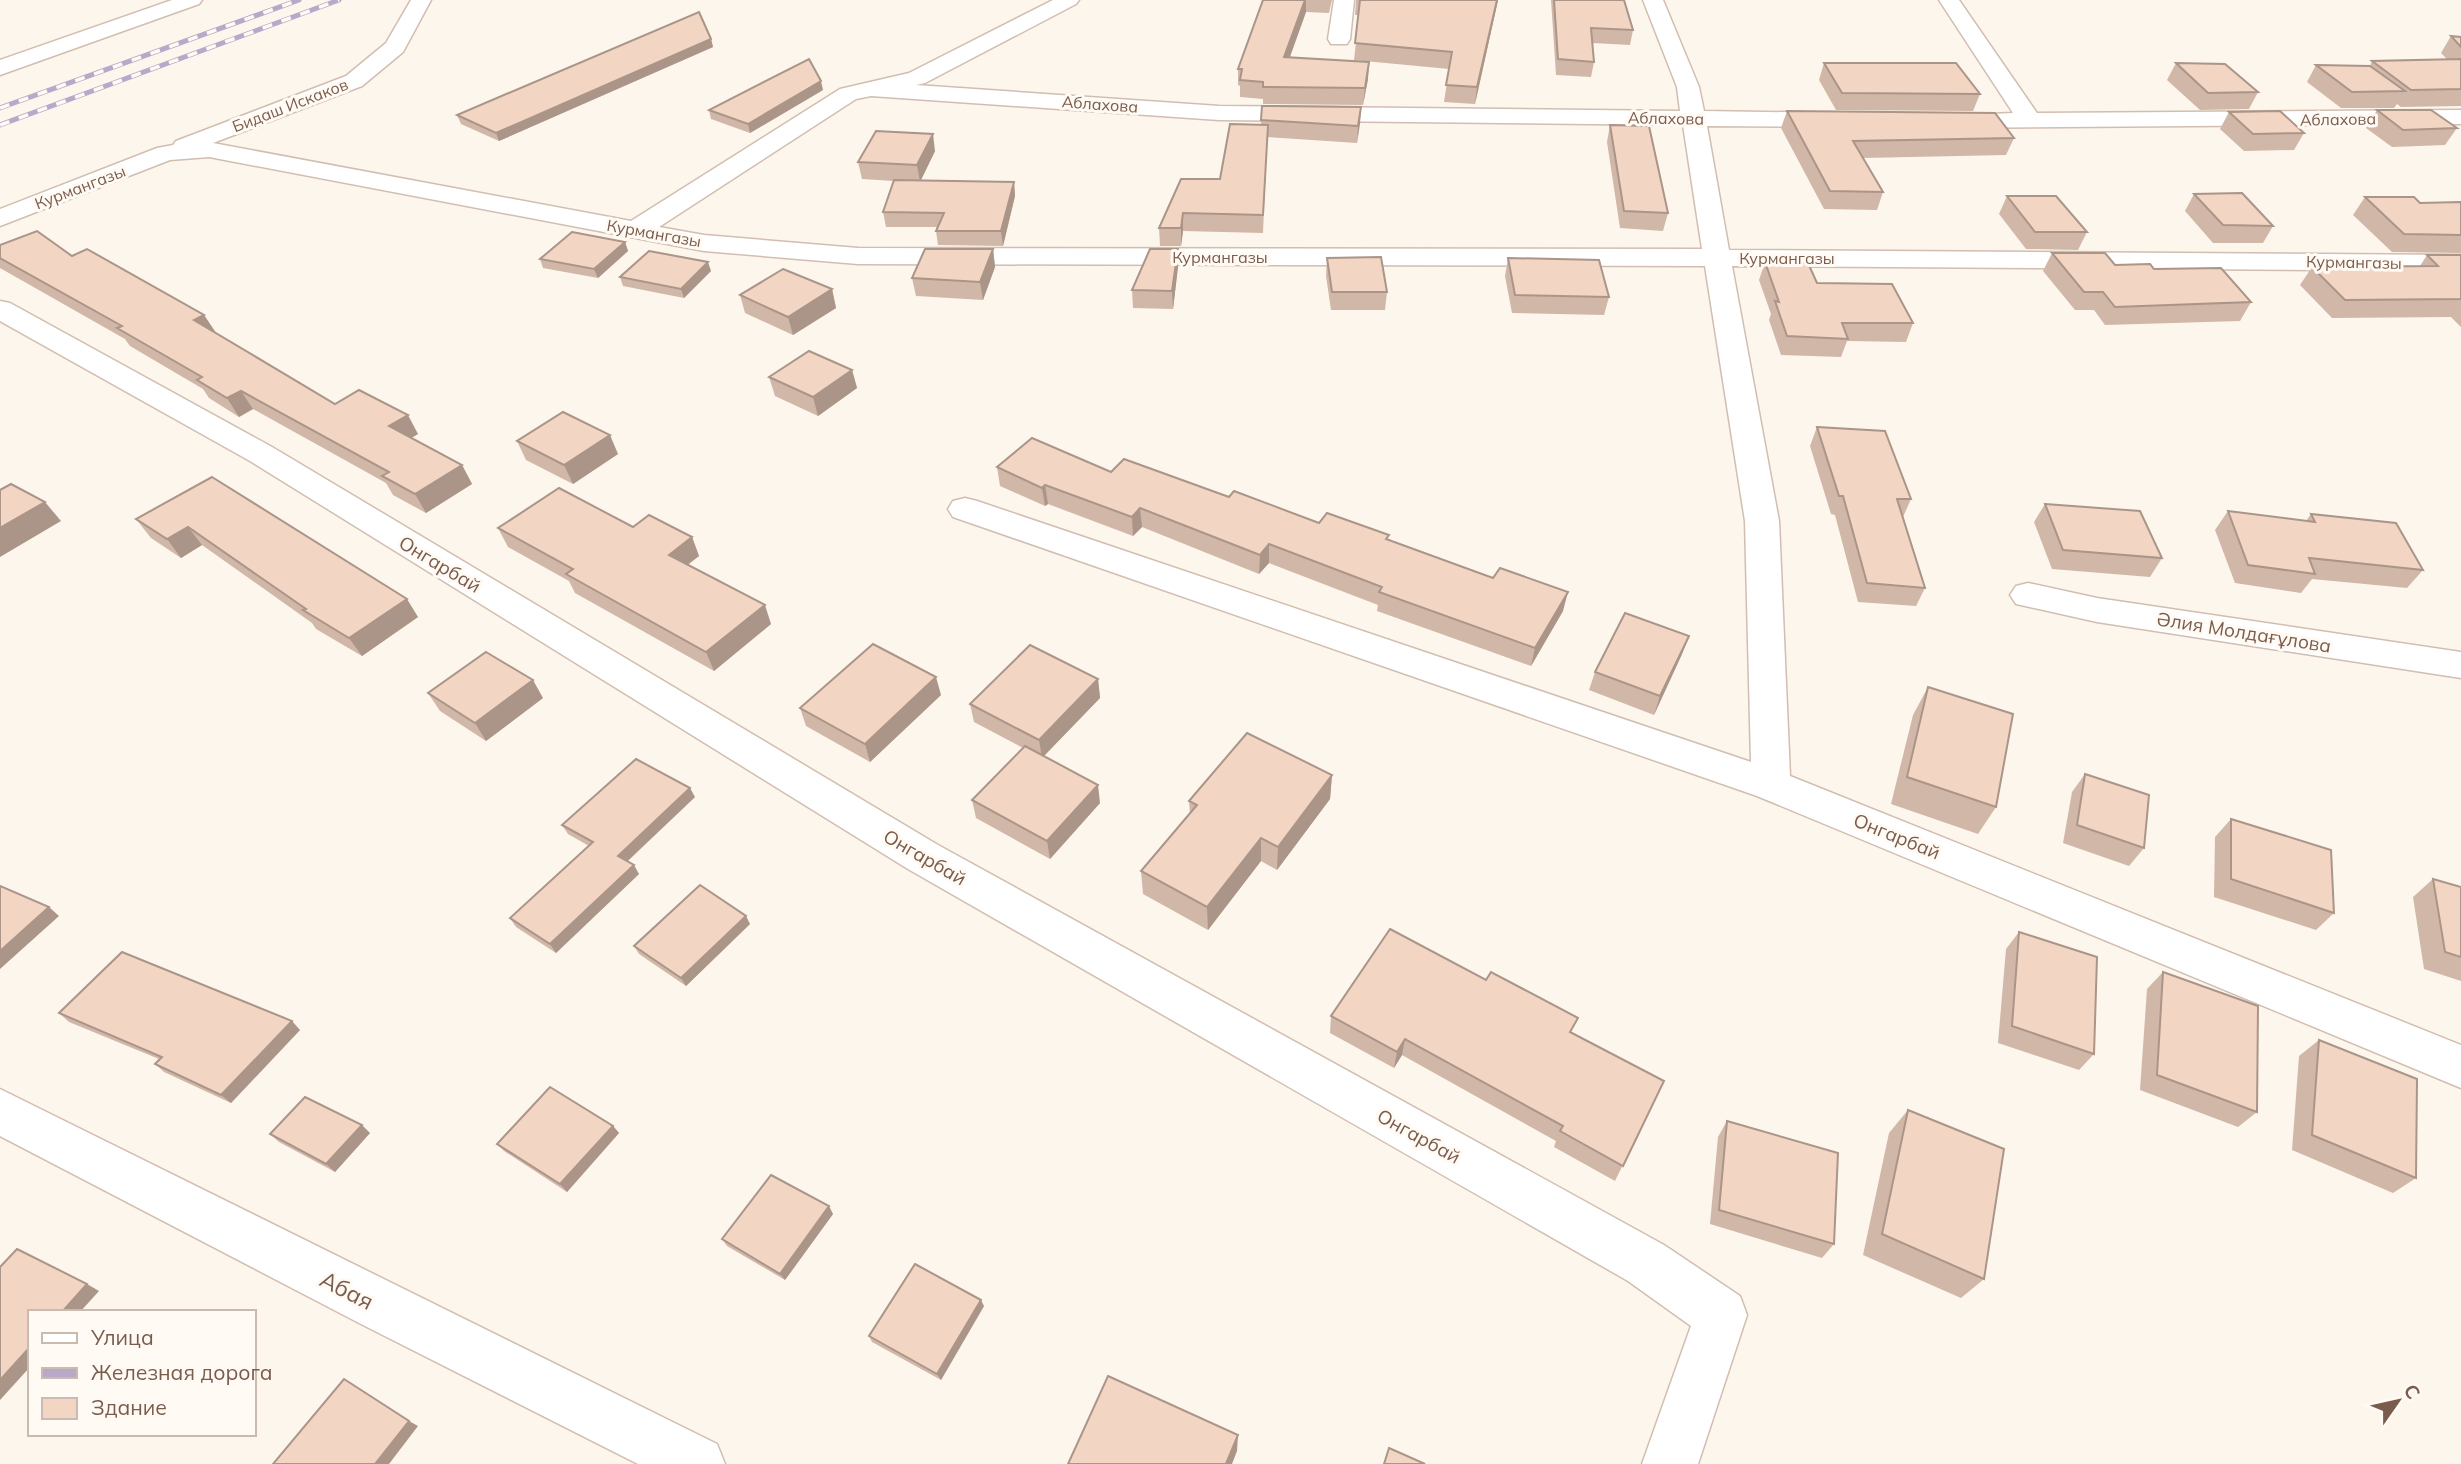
<svg xmlns="http://www.w3.org/2000/svg" width="2461" height="1464" font-family="Mulish,sans-serif">
<style>
.lines{fill:none;stroke-linecap:round;stroke-linejoin:round}
.street-casing{stroke:#d1beb0;stroke-width:3}
.street{fill:#fff;fill-rule:evenodd}
.rail-casing{stroke:#b9a8c9;stroke-width:5}
.rail{stroke:#fffaf3;stroke-width:3.5;stroke-dasharray:10;stroke-linecap:butt}
.wall{fill:#d1b7a8}
.shaded-wall{fill:#aa9588}
.building{fill:#f3d5c3;stroke:#aa9588;stroke-width:2}
.labels{text-anchor:middle;dominant-baseline:central;stroke-width:6;stroke-linejoin:round;paint-order:stroke}
.far-street-label{font-size:16px;fill:#7a5c4d;stroke:#fffaf3}
.street-label{font-size:19px;fill:#7a5c4d;stroke:#fffaf3}
.near-street-label{font-size:23px;fill:#7a5c4d;stroke:#fffaf3}
</style>
<rect width="100%" height="100%" fill="#fdf6ec"/>
<g class="lines">
<g class="street-casing">
<g id="street">
<polygon points="172,0 202,0 199,4 0,75 0,60"/>
<path d="M411 0H431L403 52 362 86 213 143 631 221 840 89 909 73 1053 0H1079L1076 4 925 83 916 85 1219 106 1680 111 1677 87 1643 0H1663L1699 87 1704 111 1836 113 1844 115 1848 120 1844 125 1836 127 1707 126 1729 250 2461 255V271L1732 266 1779 521 1790 776 2461 1045V1088L1757 796 953 517 948 509 953 501 965 498 977 501 1751 762 1745 521 1705 266 858 264 704 251 209 157 170 160 0 226V209L157 148 173 145 176 141 346 76 386 43ZM871 96 1219 120 1683 125 1702 249 858 248 704 235 659 227 856 99Z"/>
<polygon points="1334,0 1354,0 1350,39 1347,44 1331,44 1328,39"/>
<polygon points="1939,0 1959,0 2037,113 2461,110 2461,124 1949,128 1941,126 1937,121 1941,116 2013,113"/>
<polygon points="0,301 10,303 272,447 938,845 1664,1245 1740,1296 1747,1315 1698,1464 1642,1464 1691,1326 1628,1281 908,869 250,461 0,321"/>
<polygon points="2028,583 2097,598 2461,652 2461,678 2097,622 2016,604 2010,595 2016,586"/>
<polygon points="0,1089 717,1444 725,1464 638,1464 361,1324 0,1136"/>
</g>
</g>
<use href="#street" class="street"/>
<g class="rail-casing">
<g id="rail">
<polyline points="0,108 299,0"/>
<polyline points="0,125 339,0"/>
</g>
</g>
<use href="#rail" class="rail"/>
</g>
<g class="wall">
<polygon points="1263,0 1332,0 1329,13 1306,12 1290,57 1368,79 1363,105 1263,104 1263,99 1240,97 1240,86 1238,85 1238,69"/>
<polygon points="1356,0 1498,0 1475,104 1444,102 1449,69 1354,60 1359,15 1355,15"/>
<polygon points="1551,0 1624,0 1633,30 1630,45 1592,43 1594,62 1591,77 1556,75"/>
<polygon points="2451,36 2461,37 2461,106 2401,107 2397,104 2394,108 2341,108 2307,82 2316,65 2370,66 2372,61 2447,59 2441,53"/>
<polygon points="711,39 713,47 499,141 461,124 457,115"/>
<polygon points="1824,63 1980,94 1973,111 1836,110 1819,80"/>
<polygon points="2176,63 2258,92 2249,109 2200,110 2167,80"/>
<polygon points="823,90 750,133 711,119 709,110"/>
<polygon points="1262,106 1361,107 1357,143 1267,137 1263,233 1183,231 1181,246 1160,246 1159,228 1220,179 1261,125"/>
<polygon points="2377,110 2457,128 2445,145 2392,147 2366,128"/>
<polygon points="1787,111 2014,138 2006,155 1863,158 1883,192 1877,210 1824,209 1781,128"/>
<polygon points="2229,112 2304,133 2294,150 2244,151 2220,129"/>
<polygon points="1610,125 1668,213 1663,231 1620,228 1607,142"/>
<polygon points="935,151 921,180 1014,182 1015,196 1003,246 938,245 936,231 937,227 886,227 883,212 894,181 862,179 858,162"/>
<polygon points="2194,194 2273,226 2263,243 2213,243 2185,211"/>
<polygon points="2007,196 2087,232 2078,250 2026,249 1999,214"/>
<polygon points="2365,197 2420,203 2461,202 2461,253 2392,252 2353,215"/>
<polygon points="625,242 628,251 598,278 543,268 540,259"/>
<polygon points="0,245 72,256 204,315 216,333 335,404 418,434 411,438 462,465 472,484 426,513 393,495 386,483 253,409 239,417 209,398 203,389 130,346 125,339 0,268"/>
<polygon points="993,249 995,267 983,300 916,296 912,278"/>
<polygon points="1178,249 1178,267 1173,309 1133,308 1132,290"/>
<polygon points="2052,253 2115,265 2154,269 2251,302 2240,321 2105,325 2094,310 2075,310 2043,271"/>
<polygon points="2427,255 2461,255 2461,327 2451,317 2332,318 2300,285 2312,267 2420,266"/>
<polygon points="1327,258 1387,292 1385,310 1331,310 1326,276"/>
<polygon points="1508,258 1609,297 1604,315 1512,313 1505,276"/>
<polygon points="1765,262 1913,323 1906,342 1847,341 1841,357 1781,355 1769,320 1771,314 1759,280"/>
<polygon points="711,271 684,298 623,286 620,277"/>
<polygon points="832,289 836,308 793,335 745,313 740,295"/>
<polygon points="852,370 857,388 818,416 775,396 769,377"/>
<polygon points="1817,427 1911,499 1903,517 1925,588 1916,606 1858,602 1835,515 1831,514 1810,446"/>
<polygon points="517,441 618,454 573,484 526,460"/>
<polygon points="997,467 1111,472 1229,497 1319,523 1388,540 1563,611 1531,666 1377,611 1378,605 1269,563 1259,574 1142,527 1133,536 1048,504 1045,506 1000,486"/>
<polygon points="212,477 418,617 362,656 316,629 312,623 202,545 181,558 151,538 136,519"/>
<polygon points="2045,504 2162,558 2150,577 2052,569 2034,522"/>
<polygon points="2228,511 2306,521 2311,514 2423,570 2407,588 2312,579 2301,593 2235,583 2215,530"/>
<polygon points="633,527 692,537 699,556 688,565 771,624 714,671 575,593 569,581 508,547 498,528"/>
<polygon points="1689,636 1682,654 1654,715 1589,690 1595,672"/>
<polygon points="1098,679 1100,698 1044,756 1100,803 1050,859 976,818 972,800 1023,748 974,722 970,704"/>
<polygon points="1928,687 1996,807 1978,834 1891,804 1913,715"/>
<polygon points="428,693 543,698 486,741 440,711"/>
<polygon points="941,695 870,762 806,726 800,708"/>
<polygon points="2085,774 2144,848 2129,866 2063,843 2072,792"/>
<polygon points="1332,775 1330,799 1277,870 1261,861 1208,930 1143,894 1141,871 1190,814 1189,801"/>
<polygon points="695,797 627,862 639,874 556,953 516,927 510,918 589,846 568,834 562,825"/>
<polygon points="2231,819 2334,913 2316,930 2214,897 2215,837"/>
<polygon points="2433,879 2461,887 2461,981 2424,969 2413,897"/>
<polygon points="750,924 686,986 639,954 634,946"/>
<polygon points="2019,932 2094,1054 2079,1070 1998,1043 2006,949"/>
<polygon points="2163,972 2257,1112 2238,1127 2140,1090 2147,989"/>
<polygon points="59,1013 300,1030 231,1103 164,1072 155,1064 159,1059 69,1022"/>
<polygon points="1331,1016 1572,1033 1664,1081 1615,1181 1554,1147 1556,1141 1402,1055 1394,1068 1330,1033"/>
<polygon points="2319,1040 2416,1178 2393,1193 2292,1150 2299,1056"/>
<polygon points="1908,1110 1984,1279 1961,1298 1863,1255 1889,1133"/>
<polygon points="1727,1121 1834,1244 1822,1258 1710,1224 1718,1137"/>
<polygon points="613,1126 619,1133 567,1192 504,1151 497,1144"/>
<polygon points="370,1133 335,1172 279,1142 270,1134"/>
<polygon points="833,1214 785,1280 727,1246 722,1239"/>
<polygon points="984,1306 941,1380 872,1342 869,1336"/>
</g>
<g class="shaded-wall">
<polygon points="1305,0 1306,0 1306,12 1284,73 1284,57"/>
<polygon points="1497,0 1498,0 1475,104 1477,87"/>
<polygon points="711,39 713,47 499,141 496,133"/>
<polygon points="1369,62 1368,79 1363,105 1365,88"/>
<polygon points="821,81 823,90 750,133 748,124"/>
<polygon points="1361,107 1360,124 1357,143 1358,126"/>
<polygon points="933,134 935,151 920,182 917,165"/>
<polygon points="1014,182 1015,196 1003,246 1001,231"/>
<polygon points="1183,213 1183,231 1181,246 1181,228"/>
<polygon points="625,242 628,251 598,278 594,269"/>
<polygon points="993,249 995,267 983,300 980,282"/>
<polygon points="1178,249 1178,267 1173,309 1172,291"/>
<polygon points="708,262 711,271 684,298 681,289"/>
<polygon points="832,289 836,308 793,335 788,317"/>
<polygon points="204,315 216,333 194,320"/>
<polygon points="852,370 857,388 818,416 813,397"/>
<polygon points="241,391 253,409 239,417 227,398"/>
<polygon points="408,415 418,434 399,445 389,426"/>
<polygon points="610,435 618,454 573,484 564,465"/>
<polygon points="462,465 472,484 426,513 415,494"/>
<polygon points="1045,485 1048,504 1045,506 1042,488"/>
<polygon points="45,502 61,521 0,557 0,528"/>
<polygon points="1140,508 1142,527 1133,536 1132,517"/>
<polygon points="188,527 202,545 181,558 167,539"/>
<polygon points="692,537 699,556 676,573 669,555"/>
<polygon points="1269,544 1269,563 1259,574 1260,555"/>
<polygon points="1568,592 1563,611 1531,666 1535,648"/>
<polygon points="407,599 418,617 362,656 349,638"/>
<polygon points="765,605 771,624 714,671 706,652"/>
<polygon points="1689,636 1682,654 1654,715 1660,696"/>
<polygon points="936,677 941,695 870,762 865,744"/>
<polygon points="1098,679 1100,698 1042,758 1039,740"/>
<polygon points="533,680 543,698 486,741 475,723"/>
<polygon points="1332,775 1330,799 1277,870 1278,847"/>
<polygon points="1098,785 1100,803 1050,859 1047,841"/>
<polygon points="690,788 695,797 623,865 618,856"/>
<polygon points="1261,838 1261,861 1208,930 1207,907"/>
<polygon points="634,865 639,874 556,953 550,944"/>
<polygon points="49,907 59,916 0,969 0,951"/>
<polygon points="746,916 750,924 686,986 681,978"/>
<polygon points="292,1021 300,1030 231,1103 221,1095"/>
<polygon points="1405,1039 1402,1055 1394,1068 1397,1052"/>
<polygon points="362,1125 370,1133 335,1172 326,1164"/>
<polygon points="613,1126 619,1133 567,1192 560,1184"/>
<polygon points="829,1206 833,1214 785,1280 780,1274"/>
<polygon points="87,1284 99,1291 80,1312 62,1312"/>
<polygon points="981,1300 984,1306 941,1380 937,1374"/>
<polygon points="30,1347 30,1367 0,1400 0,1380"/>
<polygon points="409,1421 418,1426 389,1464 375,1464"/>
<polygon points="1238,1435 1237,1451 1232,1464 1226,1464"/>
</g>
<g class="building">
<polygon points="1263,0 1305,0 1284,57 1369,62 1365,88 1263,87 1263,82 1240,80 1242,69 1238,69"/>
<polygon points="1360,0 1497,0 1477,87 1446,85 1452,52 1355,43"/>
<polygon points="1554,0 1624,0 1633,30 1591,28 1594,62 1558,59"/>
<polygon points="699,12 711,39 496,133 457,115"/>
<polygon points="2451,36 2461,37 2461,47"/>
<polygon points="809,59 821,81 748,124 709,110"/>
<polygon points="2461,59 2461,89 2411,90 2372,61"/>
<polygon points="1824,63 1956,63 1980,94 1842,93"/>
<polygon points="2176,63 2225,64 2258,92 2208,93"/>
<polygon points="2316,65 2370,66 2405,91 2352,92"/>
<polygon points="1262,106 1361,107 1358,126 1261,120"/>
<polygon points="2377,110 2431,110 2457,128 2403,130"/>
<polygon points="1787,111 1995,113 2014,138 1853,141 1883,192 1830,191"/>
<polygon points="2280,111 2304,133 2253,134 2229,112"/>
<polygon points="1230,124 1268,125 1263,215 1183,213 1181,228 1159,228 1181,179 1220,179"/>
<polygon points="1610,125 1649,126 1668,213 1624,211"/>
<polygon points="876,131 933,134 917,165 858,162"/>
<polygon points="894,180 1014,182 1001,231 936,231 944,213 883,212"/>
<polygon points="2242,193 2273,226 2223,225 2194,194"/>
<polygon points="2007,196 2056,196 2087,232 2035,232"/>
<polygon points="2365,197 2414,197 2420,203 2461,202 2461,235 2404,234"/>
<polygon points="37,231 72,256 87,249 204,315 194,320 335,404 359,390 408,415 389,426 462,465 415,494 382,476 389,472 241,391 227,398 197,380 202,377 117,328 122,326 0,258 0,245"/>
<polygon points="572,232 625,242 594,269 540,259"/>
<polygon points="925,249 993,249 980,282 912,278"/>
<polygon points="1150,249 1178,249 1172,291 1132,290"/>
<polygon points="649,251 708,262 681,289 620,277"/>
<polygon points="2052,253 2105,253 2115,265 2150,264 2154,269 2221,268 2251,302 2115,307 2103,292 2084,292"/>
<polygon points="2427,255 2461,255 2461,299 2345,300 2312,267 2438,266"/>
<polygon points="1381,257 1387,292 1332,292 1327,258"/>
<polygon points="1508,258 1599,260 1609,297 1515,295"/>
<polygon points="1765,262 1808,263 1817,283 1892,284 1913,323 1842,323 1848,339 1787,336 1775,301 1779,302"/>
<polygon points="783,269 832,289 788,317 740,295"/>
<polygon points="809,351 852,370 813,397 769,377"/>
<polygon points="563,412 610,435 564,465 517,441"/>
<polygon points="1817,427 1885,431 1911,499 1897,499 1925,588 1867,583 1843,496 1839,496"/>
<polygon points="1032,438 1111,472 1124,459 1229,497 1234,491 1319,523 1327,513 1389,535 1386,539 1493,578 1500,568 1568,592 1535,648 1379,592 1382,587 1269,544 1260,555 1140,508 1132,517 1045,485 1042,488 997,467"/>
<polygon points="212,477 407,599 349,638 303,610 306,609 188,527 167,539 136,519"/>
<polygon points="11,484 45,502 0,528 0,490"/>
<polygon points="559,488 633,527 649,515 692,537 669,555 765,605 706,652 566,574 573,569 498,528"/>
<polygon points="2045,504 2140,511 2162,558 2063,550"/>
<polygon points="2228,511 2315,522 2311,514 2396,523 2423,570 2309,558 2315,574 2248,565"/>
<polygon points="1625,613 1689,636 1660,696 1595,672"/>
<polygon points="873,644 936,677 865,744 800,708"/>
<polygon points="1030,645 1098,679 1039,740 970,704"/>
<polygon points="486,652 533,680 475,723 428,693"/>
<polygon points="1928,687 2013,714 1996,807 1907,777"/>
<polygon points="1247,733 1332,775 1278,847 1261,838 1207,907 1141,871 1197,805 1189,801"/>
<polygon points="1025,746 1098,785 1047,841 972,800"/>
<polygon points="636,759 690,788 618,856 634,865 550,944 510,918 593,842 562,825"/>
<polygon points="2085,774 2149,795 2144,848 2077,825"/>
<polygon points="2231,819 2331,850 2334,913 2231,879"/>
<polygon points="2433,879 2461,887 2461,957 2445,952"/>
<polygon points="700,885 746,916 681,978 634,946"/>
<polygon points="0,886 49,907 0,951"/>
<polygon points="1390,929 1486,980 1491,972 1578,1018 1570,1032 1664,1081 1623,1166 1560,1131 1563,1126 1405,1039 1397,1052 1331,1016"/>
<polygon points="2019,932 2097,957 2094,1054 2012,1026"/>
<polygon points="122,952 292,1021 221,1095 155,1064 162,1057 59,1013"/>
<polygon points="2163,972 2258,1006 2257,1112 2157,1075"/>
<polygon points="2319,1040 2417,1079 2416,1178 2312,1135"/>
<polygon points="550,1087 613,1126 560,1184 497,1144"/>
<polygon points="305,1097 362,1125 326,1164 270,1134"/>
<polygon points="1908,1110 2004,1149 1984,1279 1882,1234"/>
<polygon points="1727,1121 1838,1153 1834,1244 1719,1210"/>
<polygon points="771,1175 829,1206 780,1274 722,1239"/>
<polygon points="17,1249 87,1284 62,1312 30,1312 30,1347 0,1380 0,1267"/>
<polygon points="915,1264 981,1300 937,1374 869,1336"/>
<polygon points="1108,1376 1238,1435 1226,1464 1068,1464"/>
<polygon points="344,1379 409,1421 375,1464 273,1464"/>
<polygon points="1389,1448 1425,1464 1384,1464"/>
</g>
<g class="labels">
<g class="far-street-label">
<text transform="translate(1100 104) rotate(4)">Аблахова</text>
<text transform="translate(290 105) rotate(-21)">Бидаш Искаков</text>
<text transform="translate(1666 118) rotate(1)">Аблахова</text>
<text transform="translate(2338 119) rotate(-1)">Аблахова</text>
<text transform="translate(80 187) rotate(-21)">Курмангазы</text>
<text transform="translate(654 233) rotate(10)">Курмангазы</text>
<text x="1220" y="257">Курмангазы</text>
<text x="1787" y="258">Курмангазы</text>
<text transform="translate(2354 262) rotate(1)">Курмангазы</text>
</g>
<g class="street-label">
<text transform="translate(440 564) rotate(31)">Онгарбай</text>
<text transform="translate(2244 632) rotate(9)">Әлия Молдағұлова</text>
<text transform="translate(1897 836) rotate(22)">Онгарбай</text>
<text transform="translate(925 857) rotate(30)">Онгарбай</text>
<text transform="translate(1419 1136) rotate(29)">Онгарбай</text>
</g>
<g class="near-street-label">
<text transform="translate(347 1290) rotate(27)">Абая</text>
</g>
</g>
<rect x="28" y="1310" width="228" height="126" fill="#fffaf3" stroke="#cabbb1" stroke-width="2"/>
<rect x="42" y="1333" width="35" height="10" fill="#ffffff" stroke="#cabbb1" stroke-width="2"/>
<text x="91" y="1345" font-size="21" fill="#7a5c4d">Улица</text>
<rect x="42" y="1368" width="35" height="10" fill="#b9a8c9" stroke="#cabbb1" stroke-width="2"/>
<text x="91" y="1380" font-size="21" fill="#7a5c4d">Железная дорога</text>
<rect x="42" y="1398" width="35" height="21" fill="#f3d5c3" stroke="#cabbb1" stroke-width="2"/>
<text x="91" y="1415" font-size="21" fill="#7a5c4d">Здание</text>
<g transform="translate(2398 1401) rotate(56)" stroke="#fffaf3" stroke-width="5" paint-order="stroke">
<path d="M0-5L12 26L0 18L-12 26Z" fill="#7a5c4d"/>
<text y="-10" font-size="19" font-weight="bold" text-anchor="middle" fill="#7a5c4d">С</text>
</g>
</svg>
